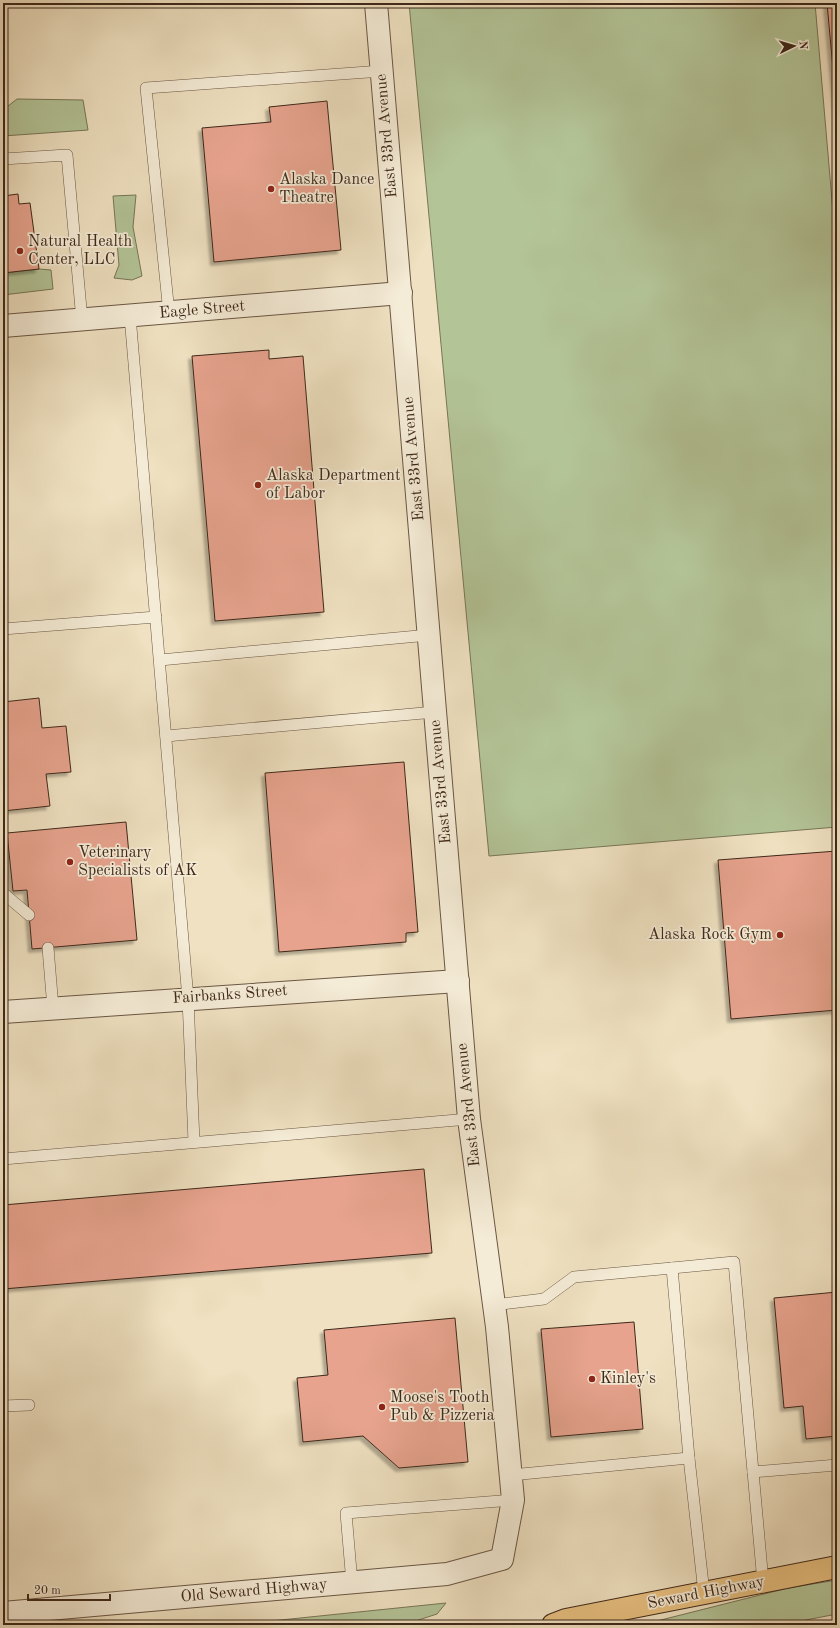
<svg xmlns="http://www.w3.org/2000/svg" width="840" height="1628" font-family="'Old Standard TT',serif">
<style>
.green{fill:#b3c497;stroke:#787658}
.building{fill:#e7a38e;stroke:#3e281a;filter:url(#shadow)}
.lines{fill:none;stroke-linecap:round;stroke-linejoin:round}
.service-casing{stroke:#6a5644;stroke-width:12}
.minor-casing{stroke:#6a5644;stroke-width:24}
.trunk-casing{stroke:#3e281a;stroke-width:24}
.service{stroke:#f5ecd7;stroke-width:11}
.minor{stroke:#f5ecd7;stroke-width:22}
.trunk{stroke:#e8c080;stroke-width:22}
.poi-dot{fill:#8f2418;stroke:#f5ecd7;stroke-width:1.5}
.labels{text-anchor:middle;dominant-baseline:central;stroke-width:3.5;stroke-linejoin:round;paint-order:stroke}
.street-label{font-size:16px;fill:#3e281a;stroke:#f5ecd7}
.poi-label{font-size:16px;fill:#3e281a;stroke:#f5ecd7;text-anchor:start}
</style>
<defs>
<filter id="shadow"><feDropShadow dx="-3.5" dy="3.5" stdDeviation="1" flood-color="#0004"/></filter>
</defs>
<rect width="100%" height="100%" fill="#efe1c1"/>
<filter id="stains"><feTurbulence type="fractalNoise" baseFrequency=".005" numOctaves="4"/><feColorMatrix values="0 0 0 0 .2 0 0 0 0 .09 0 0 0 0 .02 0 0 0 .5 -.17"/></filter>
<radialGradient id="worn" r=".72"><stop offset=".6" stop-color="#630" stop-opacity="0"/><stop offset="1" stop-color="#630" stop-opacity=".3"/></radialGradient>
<g class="green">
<polygon points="409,3 815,3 837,259 837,827 489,856"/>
<polygon points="17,99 83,100 88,130 3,136 3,110"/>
<polygon points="136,195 133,227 142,276 132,280 114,278 119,265 113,196"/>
<polygon points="39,269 51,270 53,289 3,295 3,273"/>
<polygon points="837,1580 837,1614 780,1625 641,1625 788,1588"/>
<polygon points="446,1603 437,1614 403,1625 232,1625"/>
</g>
<g class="building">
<polygon points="827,3 837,3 837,113"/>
<polygon points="327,101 341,250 214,262 202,128 271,122 269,107"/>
<polygon points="18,194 19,204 30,203 39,269 3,273 3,196"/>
<polygon points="269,350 269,359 303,356 324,612 215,621 192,356"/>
<polygon points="39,698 42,728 66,726 71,772 46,774 50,806 3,811 3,702"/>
<polygon points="404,762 418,932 406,933 406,942 279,952 265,773"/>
<polygon points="126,822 137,940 32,949 27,890 13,891 7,833"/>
<polygon points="837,851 837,1010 731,1019 718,860"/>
<polygon points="424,1169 432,1253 3,1289 3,1205"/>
<polygon points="837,1292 837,1436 806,1439 803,1406 784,1408 774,1298"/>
<polygon points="455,1318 468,1462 399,1468 363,1436 303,1442 297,1378 328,1375 324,1330"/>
<polygon points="634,1322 643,1429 551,1437 541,1329"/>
</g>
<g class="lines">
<g class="service-casing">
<g id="service">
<polyline points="3,159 67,155 82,320"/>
<polyline points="169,313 146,88 382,71"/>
<polyline points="130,316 188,999 194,1142"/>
<polyline points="3,629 156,617"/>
<polyline points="160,660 429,635"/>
<polyline points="166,736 435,712"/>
<polyline points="3,893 29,915"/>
<polyline points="48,948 53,1008"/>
<polyline points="3,1159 469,1119"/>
<polyline points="672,1268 734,1262 763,1582"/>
<polyline points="494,1305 544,1299 574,1277 672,1268 689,1458 704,1593"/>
<polyline points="3,1406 29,1405"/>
<polyline points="753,1472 837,1465"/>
<polyline points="511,1475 689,1458"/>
<polyline points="352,1583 346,1513 513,1500"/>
</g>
</g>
<g class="minor-casing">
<g id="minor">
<polyline points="3,326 401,293"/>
<polyline points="3,1012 458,981"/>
<polyline points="3,1613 447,1574 502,1559 513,1500 497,1327 469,1119 376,3"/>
</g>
</g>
<g class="trunk-casing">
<polyline id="trunk" points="553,1625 566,1620 837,1567"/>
</g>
<use href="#service" class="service"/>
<use href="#minor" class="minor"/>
<use href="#trunk" class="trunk"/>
</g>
<g class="poi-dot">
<circle cx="271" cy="189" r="4"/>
<circle cx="20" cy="251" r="4"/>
<circle cx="258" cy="485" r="4"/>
<circle cx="70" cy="862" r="4"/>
<circle cx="780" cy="935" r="4"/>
<circle cx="592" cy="1379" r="4"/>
<circle cx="382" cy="1407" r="4"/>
</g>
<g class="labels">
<g class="street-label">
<text transform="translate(387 136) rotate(-95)">East 33rd Avenue</text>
<text transform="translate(202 310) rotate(-5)">Eagle Street</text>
<text transform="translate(414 459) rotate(-95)">East 33rd Avenue</text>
<text transform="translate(441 782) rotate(-95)">East 33rd Avenue</text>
<text transform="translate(230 995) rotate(-4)">Fairbanks Street</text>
<text transform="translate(469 1105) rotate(-96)">East 33rd Avenue</text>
<text transform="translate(254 1591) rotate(-5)">Old Seward Highway</text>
<text transform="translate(706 1593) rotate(-11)">Seward Highway</text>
</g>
<g class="poi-label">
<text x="279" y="180">Alaska Dance<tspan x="279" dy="18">Theatre</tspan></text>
<text x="28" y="242">Natural Health<tspan x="28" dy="18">Center, LLC</tspan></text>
<text x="266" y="476">Alaska Department<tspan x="266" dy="18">of Labor</tspan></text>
<text x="78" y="853">Veterinary<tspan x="78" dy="18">Specialists of AK</tspan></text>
<text x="772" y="935" text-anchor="end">Alaska Rock Gym</text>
<text x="600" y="1379">Kinley's</text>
<text x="390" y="1398">Moose's Tooth<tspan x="390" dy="18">Pub &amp; Pizzeria</tspan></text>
</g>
</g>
<rect width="840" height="1628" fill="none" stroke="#efe1c1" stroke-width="16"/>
<rect x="4" y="4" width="832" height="1620" fill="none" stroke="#3e281a" stroke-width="2"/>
<rect x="8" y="8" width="824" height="1612" fill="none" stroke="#3e281a"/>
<g transform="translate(794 46) rotate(85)" stroke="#f5ecd7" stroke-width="3" paint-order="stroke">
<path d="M0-3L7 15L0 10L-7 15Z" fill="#3e281a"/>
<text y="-6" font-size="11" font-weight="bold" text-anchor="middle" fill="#3e281a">N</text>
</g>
<path d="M28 1594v6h82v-6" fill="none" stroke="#3e281a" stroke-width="2"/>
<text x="34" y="1594" font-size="12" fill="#3e281a" stroke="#f5ecd7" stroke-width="3" paint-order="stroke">20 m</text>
<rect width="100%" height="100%" filter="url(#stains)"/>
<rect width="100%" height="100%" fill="url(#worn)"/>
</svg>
